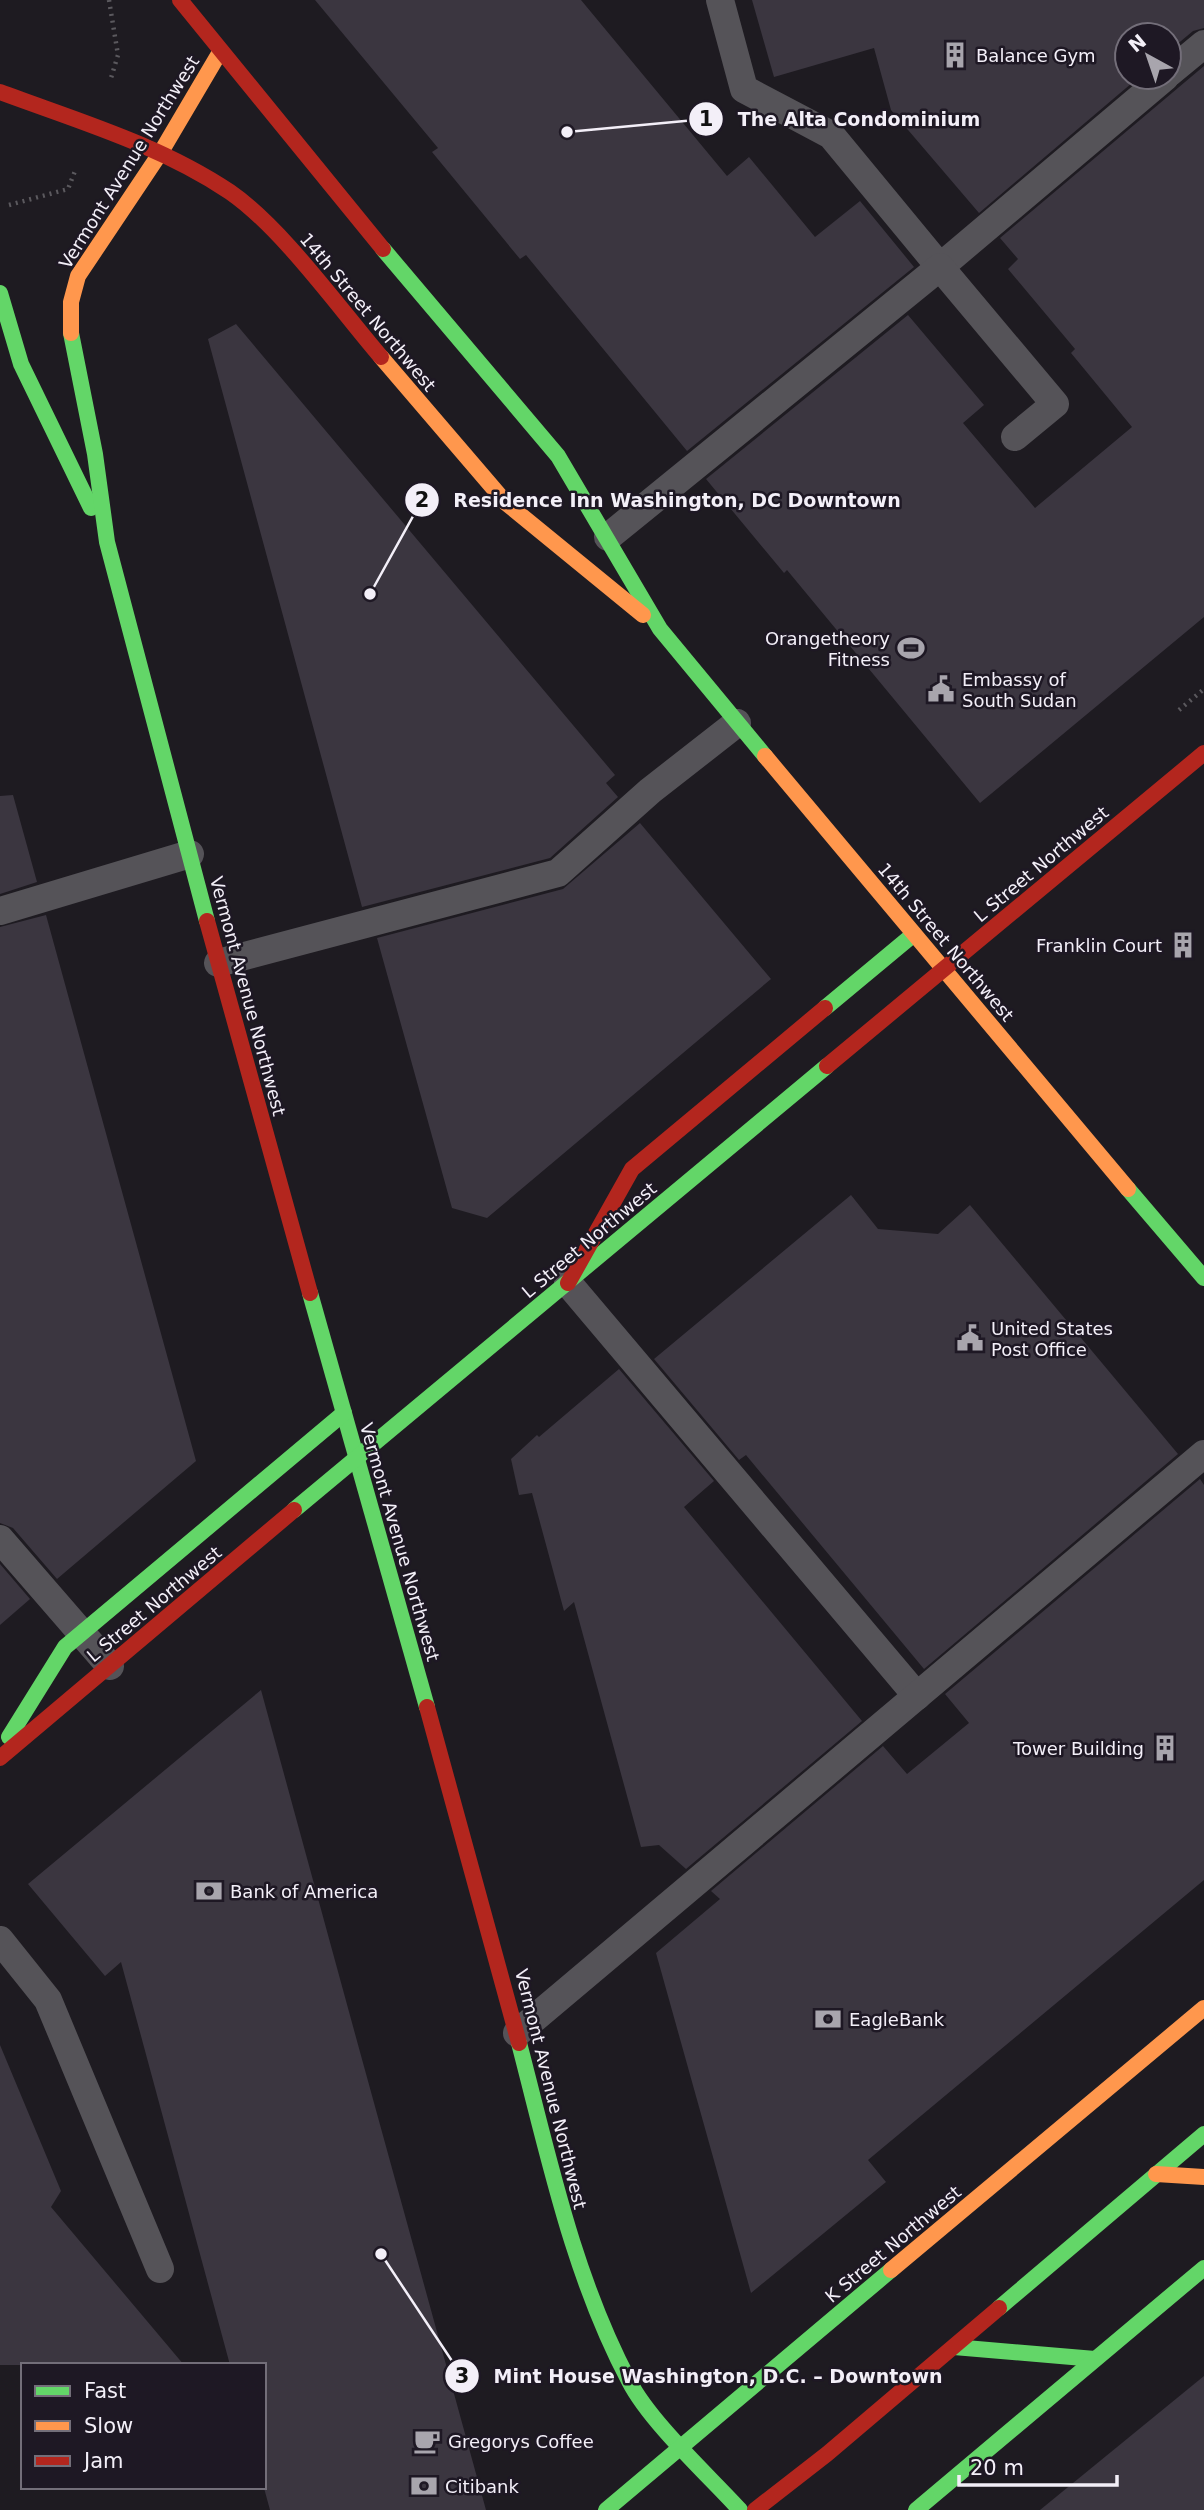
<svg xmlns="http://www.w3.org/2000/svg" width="1204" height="2510" font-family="'DejaVu Sans',sans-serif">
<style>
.building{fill:#3b3640}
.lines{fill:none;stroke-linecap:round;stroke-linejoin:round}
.path{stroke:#5b595e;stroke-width:4.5;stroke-dasharray:2 5;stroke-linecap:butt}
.lane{stroke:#555358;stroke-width:28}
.fast{stroke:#63d668;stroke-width:16}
.slow{stroke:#ff974d;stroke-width:16}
.jam{stroke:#b3261e;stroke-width:16}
.labels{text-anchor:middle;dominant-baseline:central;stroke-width:5;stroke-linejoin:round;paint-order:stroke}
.poi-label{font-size:18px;fill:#f3eff8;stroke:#1e1824;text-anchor:start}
.street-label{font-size:18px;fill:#f3eff8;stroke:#1e1824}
.leader{fill:none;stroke:#f3eff8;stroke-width:2.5}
.callout-dot{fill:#f3eff8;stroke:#1e1824;stroke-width:2.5}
.mark-label{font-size:21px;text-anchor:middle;font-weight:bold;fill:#111}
.callout-label{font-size:19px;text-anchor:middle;font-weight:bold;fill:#f3eff8;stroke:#1e1824;stroke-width:5;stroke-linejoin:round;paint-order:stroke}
</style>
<rect width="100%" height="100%" fill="#1e1b21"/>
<g class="building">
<polygon points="315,0 581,0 727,176 749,157 815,237 860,201 914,267 687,451 526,255 520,259 432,152 438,148"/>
<polygon points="752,0 1204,0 1204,28 1193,31 1169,51 1169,35 1127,35 1127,77 1139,77 979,213 891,110 874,48 774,77"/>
<polygon points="1204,66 1204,617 980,803 787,570 784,573 706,479 908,315 984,405 963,423 1035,508 1132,427 1071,353 1075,349 1008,269 1018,259 1000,238"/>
<polygon points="236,324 615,775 606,783 618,797 550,858 362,907 208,339"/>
<polygon points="13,795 37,882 0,894 0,796"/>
<polygon points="640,823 771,979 487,1218 452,1208 377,938 563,889"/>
<polygon points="46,915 196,1461 57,1579 13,1528 0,1523 0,927"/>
<polygon points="851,1195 878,1229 938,1234 970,1205 1178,1454 924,1669 746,1455 739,1460 654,1359"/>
<polygon points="619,1369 714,1481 684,1507 862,1721 686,1869 659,1845 641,1847 574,1602 564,1611 532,1493 519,1495 511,1459 537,1435 539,1437"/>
<polygon points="1200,1479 1204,1485 1204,1880 868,2160 886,2182 751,2293 656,1953 720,1899 711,1891 883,1746 907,1774 969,1723 945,1694"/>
<polygon points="0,1564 30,1599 0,1625"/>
<polygon points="261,1690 360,2052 486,2510 270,2510 264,2488 264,2365 230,2365 121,1962 105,1976 28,1884"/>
<polygon points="0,2045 61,2191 51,2207 184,2365 0,2365"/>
<polygon points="1204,2376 1204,2510 1040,2510"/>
</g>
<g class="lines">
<g class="path">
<polyline points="109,0 118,55 111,78"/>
<polyline points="9,205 68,189 75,171"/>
<polyline points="1179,710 1204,689"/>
</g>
<g class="lane">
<polyline points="720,0 744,89 831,135 940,267 1165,77"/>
<polyline points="1169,73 1204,44"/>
<polyline points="608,537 940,267 1055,404 1015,437"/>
<polyline points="0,911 190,854"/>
<polyline points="218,963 558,873 650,791 737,723"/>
<polyline points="568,1283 917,1696"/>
<polyline points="0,1539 110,1666"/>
<polyline points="0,1940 48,2000 160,2269"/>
<polyline points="517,2033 1204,1454"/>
</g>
<g class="fast">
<polyline points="383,249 558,456 660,629 765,756"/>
<polyline points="0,293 21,364 91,508"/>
<polyline points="71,333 95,454 107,542 207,921"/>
<polyline points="825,1008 914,934"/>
<polyline points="1128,1189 1204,1278"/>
<polyline points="310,1293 427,1707"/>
<polyline points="294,1510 827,1066"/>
<polyline points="9,1737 65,1647 344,1413"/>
<path d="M519 2043C549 2158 573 2275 629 2381 650 2422 708 2475 740 2510"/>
<polyline points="999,2308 1204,2134"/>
<polyline points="954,2347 1095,2359"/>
<polyline points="606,2510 891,2270"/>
<polyline points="916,2510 1204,2268"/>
</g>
<g class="slow">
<polyline points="71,333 71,302 78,276 161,152 220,52"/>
<polyline points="381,357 506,503 643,615"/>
<polyline points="765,756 1128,1189"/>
<polyline points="1156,2174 1204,2177"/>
<polyline points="891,2270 1204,2008"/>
</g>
<g class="jam">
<polyline points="180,0 383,249"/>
<path d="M0 92C78 121 160 145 230 192 282 228 339 308 381 357"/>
<polyline points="207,921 310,1293"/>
<polyline points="827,1066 1204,753"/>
<polyline points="568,1283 632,1169 825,1008"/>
<polyline points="427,1707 519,2043"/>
<polyline points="0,1758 294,1510"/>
<polyline points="755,2510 827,2454 999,2308"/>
</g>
</g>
<defs>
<g id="building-bare" transform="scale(2.1)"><path d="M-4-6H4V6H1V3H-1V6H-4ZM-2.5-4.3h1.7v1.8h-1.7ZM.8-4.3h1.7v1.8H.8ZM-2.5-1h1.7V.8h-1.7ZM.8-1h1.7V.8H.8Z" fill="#a8a5ad" stroke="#1e1824" stroke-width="2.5" paint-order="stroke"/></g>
<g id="stadium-bare" transform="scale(2.1)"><path d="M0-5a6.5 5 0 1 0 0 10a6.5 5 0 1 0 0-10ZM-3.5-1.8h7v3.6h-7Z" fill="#a8a5ad" stroke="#1e1824" stroke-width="2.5" paint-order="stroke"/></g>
<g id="civic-bare" transform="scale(2.1)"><path d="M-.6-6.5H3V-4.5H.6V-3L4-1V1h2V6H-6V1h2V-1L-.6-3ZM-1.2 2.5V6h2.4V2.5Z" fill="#a8a5ad" stroke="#1e1824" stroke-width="2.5" paint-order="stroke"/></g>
<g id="bank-bare" transform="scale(2.1)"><path d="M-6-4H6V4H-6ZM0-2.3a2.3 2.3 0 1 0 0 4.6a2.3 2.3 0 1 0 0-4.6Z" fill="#a8a5ad" stroke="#1e1824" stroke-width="2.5" paint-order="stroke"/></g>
<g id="cafe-bare" transform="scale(2.1)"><path d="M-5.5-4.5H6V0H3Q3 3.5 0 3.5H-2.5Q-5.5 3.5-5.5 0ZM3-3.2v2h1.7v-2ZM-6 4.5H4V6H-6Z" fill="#a8a5ad" stroke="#1e1824" stroke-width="2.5" paint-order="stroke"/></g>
</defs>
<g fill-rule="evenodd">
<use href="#building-bare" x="955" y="55"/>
<use href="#stadium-bare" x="911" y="648"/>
<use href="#civic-bare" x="941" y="689"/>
<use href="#building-bare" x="1183" y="945"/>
<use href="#civic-bare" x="970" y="1338"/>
<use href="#building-bare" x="1165" y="1748"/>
<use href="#bank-bare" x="209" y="1891"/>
<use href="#bank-bare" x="828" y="2019"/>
<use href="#cafe-bare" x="427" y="2441"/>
<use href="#bank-bare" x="424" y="2486"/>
</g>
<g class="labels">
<g class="poi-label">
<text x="976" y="55">Balance Gym</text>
<text x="890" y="638" text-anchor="end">Orangetheory<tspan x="890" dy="21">Fitness</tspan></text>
<text x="962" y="679">Embassy of<tspan x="962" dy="21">South Sudan</tspan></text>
<text x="1162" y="945" text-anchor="end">Franklin Court</text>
<text x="991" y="1328">United States<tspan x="991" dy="21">Post Office</tspan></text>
<text x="1144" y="1748" text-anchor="end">Tower Building</text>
<text x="230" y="1891">Bank of America</text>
<text x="849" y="2019">EagleBank</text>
<text x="448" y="2441">Gregorys Coffee</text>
<text x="445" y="2486">Citibank</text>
</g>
<g class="street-label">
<text transform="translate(129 162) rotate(-58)">Vermont Avenue Northwest</text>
<text transform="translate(368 312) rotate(50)">14th Street Northwest</text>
<text transform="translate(1041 864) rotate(-40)">L Street Northwest</text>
<text transform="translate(946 942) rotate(50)">14th Street Northwest</text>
<text transform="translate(248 996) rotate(75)">Vermont Avenue Northwest</text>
<text transform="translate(589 1240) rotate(-40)">L Street Northwest</text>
<text transform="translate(400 1542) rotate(74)">Vermont Avenue Northwest</text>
<text transform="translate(154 1604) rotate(-40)">L Street Northwest</text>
<text transform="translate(551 2089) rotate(76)">Vermont Avenue Northwest</text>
<text transform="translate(893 2244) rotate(-40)">K Street Northwest</text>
</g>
</g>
<path class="leader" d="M567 132L706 119M370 594L422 500M381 2254L462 2376"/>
<g class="callout-dot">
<circle cx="567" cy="132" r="7"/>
<circle cx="370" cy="594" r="7"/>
<circle cx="381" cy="2254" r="7"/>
<circle cx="706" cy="119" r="18"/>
<circle cx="422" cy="500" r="18"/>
<circle cx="462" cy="2376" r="18"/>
</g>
<g class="mark-label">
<text x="706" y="126">1</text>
<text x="422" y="507">2</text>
<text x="462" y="2383">3</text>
</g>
<g class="callout-label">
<text x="859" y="126">The Alta Condominium</text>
<text x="677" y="507">Residence Inn Washington, DC Downtown</text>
<text x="718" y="2383">Mint House Washington, D.C. – Downtown</text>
</g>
<rect x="21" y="2363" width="245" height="126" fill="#1e1824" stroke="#736e79" stroke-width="2"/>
<rect x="35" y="2386" width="35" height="10" fill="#63d668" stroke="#736e79" stroke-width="2"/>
<text x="84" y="2398" font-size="21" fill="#f3eff8">Fast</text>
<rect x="35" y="2421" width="35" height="10" fill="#ff974d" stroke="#736e79" stroke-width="2"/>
<text x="84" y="2433" font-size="21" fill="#f3eff8">Slow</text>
<rect x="35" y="2456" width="35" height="10" fill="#b3261e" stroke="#736e79" stroke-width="2"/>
<text x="84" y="2468" font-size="21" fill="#f3eff8">Jam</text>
<g transform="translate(1148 56) rotate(320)"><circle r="33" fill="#1e1824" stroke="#736e79" stroke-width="2"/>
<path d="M0-5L12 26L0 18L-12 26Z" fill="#a8a5ad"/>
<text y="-10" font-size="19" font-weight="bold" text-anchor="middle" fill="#f3eff8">N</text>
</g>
<path d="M959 2475v10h158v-10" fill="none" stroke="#f3eff8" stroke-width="3.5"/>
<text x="970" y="2475" font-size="21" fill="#f3eff8" stroke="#1e1824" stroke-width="5" paint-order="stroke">20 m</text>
</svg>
